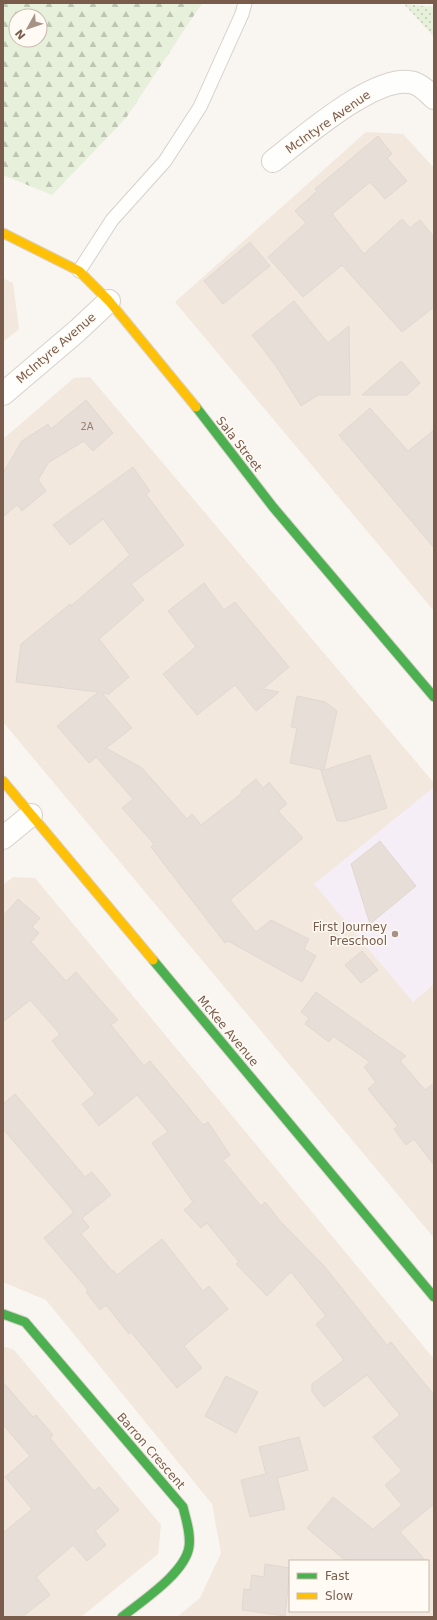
<svg xmlns="http://www.w3.org/2000/svg" width="437" height="1620" font-family="'DejaVu Sans',sans-serif">
<style>
.residential{fill:#f2e8de;fill-rule:evenodd}
.education{fill:#f6eef6}
.grass{fill:url(#grass-dots)}
.forest{fill:url(#forest-firs);fill-rule:evenodd}
.building{fill:#e6ded7;stroke:#e2d8d2}
.lines{fill:none;stroke-linecap:round;stroke-linejoin:round}
.lane-casing{stroke:#d7d1cb;stroke-width:15}
.street-casing{stroke:#d7d1cb;stroke-width:24}
.fast-casing{stroke:#d9d2cb;stroke-width:11}
.slow-casing{stroke:#d9d2cb;stroke-width:11}
.lane{stroke:#fefefd;stroke-width:13}
.street{stroke:#fefefd;stroke-width:22}
.fast{stroke:#4caf50;stroke-width:9}
.slow{stroke:#ffc107;stroke-width:9}
.poi-dot{fill:#a69286;stroke:#fffaf3;stroke-width:1.5}
.labels{text-anchor:middle;dominant-baseline:central;stroke-width:3;stroke-linejoin:round;paint-order:stroke}
.number-label{font-size:10px;fill:#977e72}
.street-label{font-size:12px;fill:#7a5c4d;stroke:#fffaf3}
.poi-label{font-size:12px;fill:#7a5c4d;stroke:#fffaf3;text-anchor:end}
</style>
<defs>
<pattern id="grass-dots" width="8" height="8" patternUnits="userSpaceOnUse"><rect width="8" height="8" fill="#e7f0db"/><path d="M2 2h.1M6 6h.1" fill="none" stroke="#c0c6b4" stroke-width="1.8" stroke-linecap="round"/></pattern>
<pattern id="forest-firs" width="22" height="20" patternUnits="userSpaceOnUse"><rect width="22" height="20" fill="#e7f0db"/><path d="M5 1l3.5 6h-7zM16 11l3.5 6h-7z" fill="#c0c6b4"/></pattern>
</defs>
<rect width="100%" height="100%" fill="#f9f5f0"/>
<g class="residential">
<polygon points="366,132 403,134 434,168 434,611 175,302"/>
<polygon points="3,278 13,283 19,329 3,342"/>
<polygon points="90,377 434,783 413,1002 434,984 434,1238 3,722 3,439 74,378"/>
<path d="M13 877 35 878 434 1359V1617H177L200 1598 221 1553 212 1504 46 1300 3 1282V885ZM290 1561H428V1611H290Z"/>
<polygon points="3,1346 14,1350 161,1525 158,1554 81,1617 3,1617"/>
</g>
<polygon class="education" points="434,787 434,984 413,1002 314,884"/>
<polygon class="grass" points="404,4 434,7 434,37"/>
<path class="forest" d="M3 3H202L126 118 52 195 3 175ZM16 16H40V40H16Z"/>
<g class="building">
<polygon points="378,136 392,154 387,158 407,181 385,199 370,182 332,214 364,254 402,219 410,228 420,220 434,237 434,307 402,332 342,265 303,297 268,257 306,223 295,211 317,191 315,189"/>
<polygon points="250,242 270,266 223,304 204,281"/>
<polygon points="294,301 328,343 349,326 350,395 318,395 301,406 276,366 252,335"/>
<polygon points="401,361 420,383 407,395 362,395"/>
<polygon points="86,400 113,433 93,451 84,441 48,463 38,480 46,491 22,511 17,505 3,517 3,473 22,441 48,424 51,429"/>
<polygon points="370,408 408,451 434,430 434,548 339,435"/>
<polygon points="133,467 150,491 146,494 184,545 131,584 144,600 99,639 129,677 109,694 102,693 132,728 106,748 142,768 187,819 192,814 201,825 242,793 241,791 256,779 263,788 269,782 287,804 278,811 303,838 230,900 256,932 271,920 309,939 304,949 316,956 302,982 228,941 225,943 151,847 154,844 122,808 133,799 96,757 89,763 57,726 98,692 16,682 21,644 70,604 71,606 130,555 103,519 70,545 53,525"/>
<polygon points="204,583 224,610 235,602 289,667 263,689 279,692 256,711 235,685 197,715 163,674 196,647 168,611"/>
<polygon points="297,696 325,702 337,711 324,770 370,755 387,808 346,821 337,821 321,771 323,770 290,763 297,728 291,727"/>
<polygon points="380,841 416,886 370,924 351,864"/>
<polygon points="18,899 40,918 32,927 39,933 31,942 66,981 76,972 118,1020 111,1025 144,1066 150,1061 203,1125 208,1122 230,1155 223,1160 261,1206 265,1202 280,1221 325,1267 387,1345 391,1342 434,1395 434,1504 400,1532 426,1561 346,1561 307,1528 333,1497 373,1529 402,1505 385,1485 402,1471 373,1437 400,1415 367,1375 324,1407 312,1392 312,1384 344,1360 316,1324 326,1316 291,1272 267,1296 236,1264 239,1262 207,1223 201,1228 184,1210 193,1202 152,1143 168,1132 137,1095 99,1126 82,1104 95,1094 52,1041 60,1034 30,1000 3,1022 3,916"/>
<polygon points="362,951 378,970 361,983 345,965"/>
<polygon points="316,992 406,1056 400,1061 425,1090 434,1083 434,1165 414,1139 406,1145 394,1129 398,1126 368,1089 376,1082 364,1067 370,1062 333,1036 329,1042 305,1024 309,1018 301,1012"/>
<polygon points="15,1094 85,1177 92,1172 111,1195 82,1218 89,1227 81,1234 112,1271 113,1270 117,1275 162,1239 203,1291 209,1286 228,1309 184,1346 202,1368 177,1388 131,1332 129,1334 106,1305 100,1310 86,1292 88,1290 44,1238 74,1212 3,1129 3,1104"/>
<polygon points="226,1376 258,1392 236,1433 205,1416"/>
<polygon points="3,1382 33,1417 36,1415 53,1435 50,1438 94,1491 99,1487 119,1510 95,1531 106,1545 87,1561 73,1545 36,1577 50,1595 22,1617 3,1617 3,1533 32,1509 5,1477 30,1456 3,1425"/>
<polygon points="299,1437 308,1470 277,1478 285,1509 250,1517 241,1480 266,1474 259,1447"/>
<polygon points="265,1564 290,1568 285,1616 242,1610 244,1589 250,1590 252,1575 264,1577"/>
</g>
<g class="lines">
<g class="lane-casing">
<polyline id="lane" points="79,271 112,220 165,161 200,107 242,14 245,3"/>
</g>
<g class="street-casing">
<g id="street">
<path d="M273 161C303 138 377 72 414 83 421 85 429 93 434 98"/>
<polyline points="3,394 77,331 109,301"/>
<polyline points="3,838 31,815"/>
</g>
</g>
<g class="fast-casing">
<g id="fast">
<polyline points="196,407 273,507 434,697"/>
<polyline points="153,960 434,1297"/>
<path d="M3 1314 25 1322 183 1507C186 1520 191 1533 189 1547 185 1573 142 1601 122 1617"/>
</g>
</g>
<g class="slow-casing">
<g id="slow">
<polyline points="3,233 79,271 109,301 196,407"/>
<polyline points="3,781 153,960"/>
</g>
</g>
<use href="#lane" class="lane"/>
<use href="#street" class="street"/>
<use href="#fast" class="fast"/>
<use href="#slow" class="slow"/>
</g>
<circle class="poi-dot" cx="395" cy="934" r="4"/>
<g class="labels">
<g class="number-label">
<text x="87" y="426">2A</text>
</g>
<g class="street-label">
<text transform="translate(328 122) rotate(-35)">McIntyre Avenue</text>
<text transform="translate(56 348) rotate(-41)">McIntyre Avenue</text>
<text transform="translate(239 444) rotate(52)">Sala Street</text>
<text transform="translate(228 1031) rotate(50)">McKee Avenue</text>
<text transform="translate(151 1451) rotate(49)">Barron Crescent</text>
</g>
<g class="poi-label">
<text x="387" y="927">First Journey<tspan x="387" dy="14">Preschool</tspan></text>
</g>
</g>
<rect width="437" height="1620" fill="none" stroke="#7a5c4d" stroke-width="8"/>
<rect x="289" y="1560" width="140" height="52" fill="#fffaf3" stroke="#cabbb1"/>
<rect x="297" y="1573" width="20" height="6" fill="#4caf50" stroke="#cabbb1"/>
<text x="325" y="1580" font-size="12" fill="#7a5c4d">Fast</text>
<rect x="297" y="1593" width="20" height="6" fill="#ffc107" stroke="#cabbb1"/>
<text x="325" y="1600" font-size="12" fill="#7a5c4d">Slow</text>
<g transform="translate(28 28) rotate(230)"><circle r="19" fill="#fffaf3" stroke="#cabbb1"/>
<path d="M0-3L7 15L0 10L-7 15Z" fill="#a69286"/>
<text y="-6" font-size="11" font-weight="bold" text-anchor="middle" fill="#7a5c4d">N</text>
</g>
</svg>
